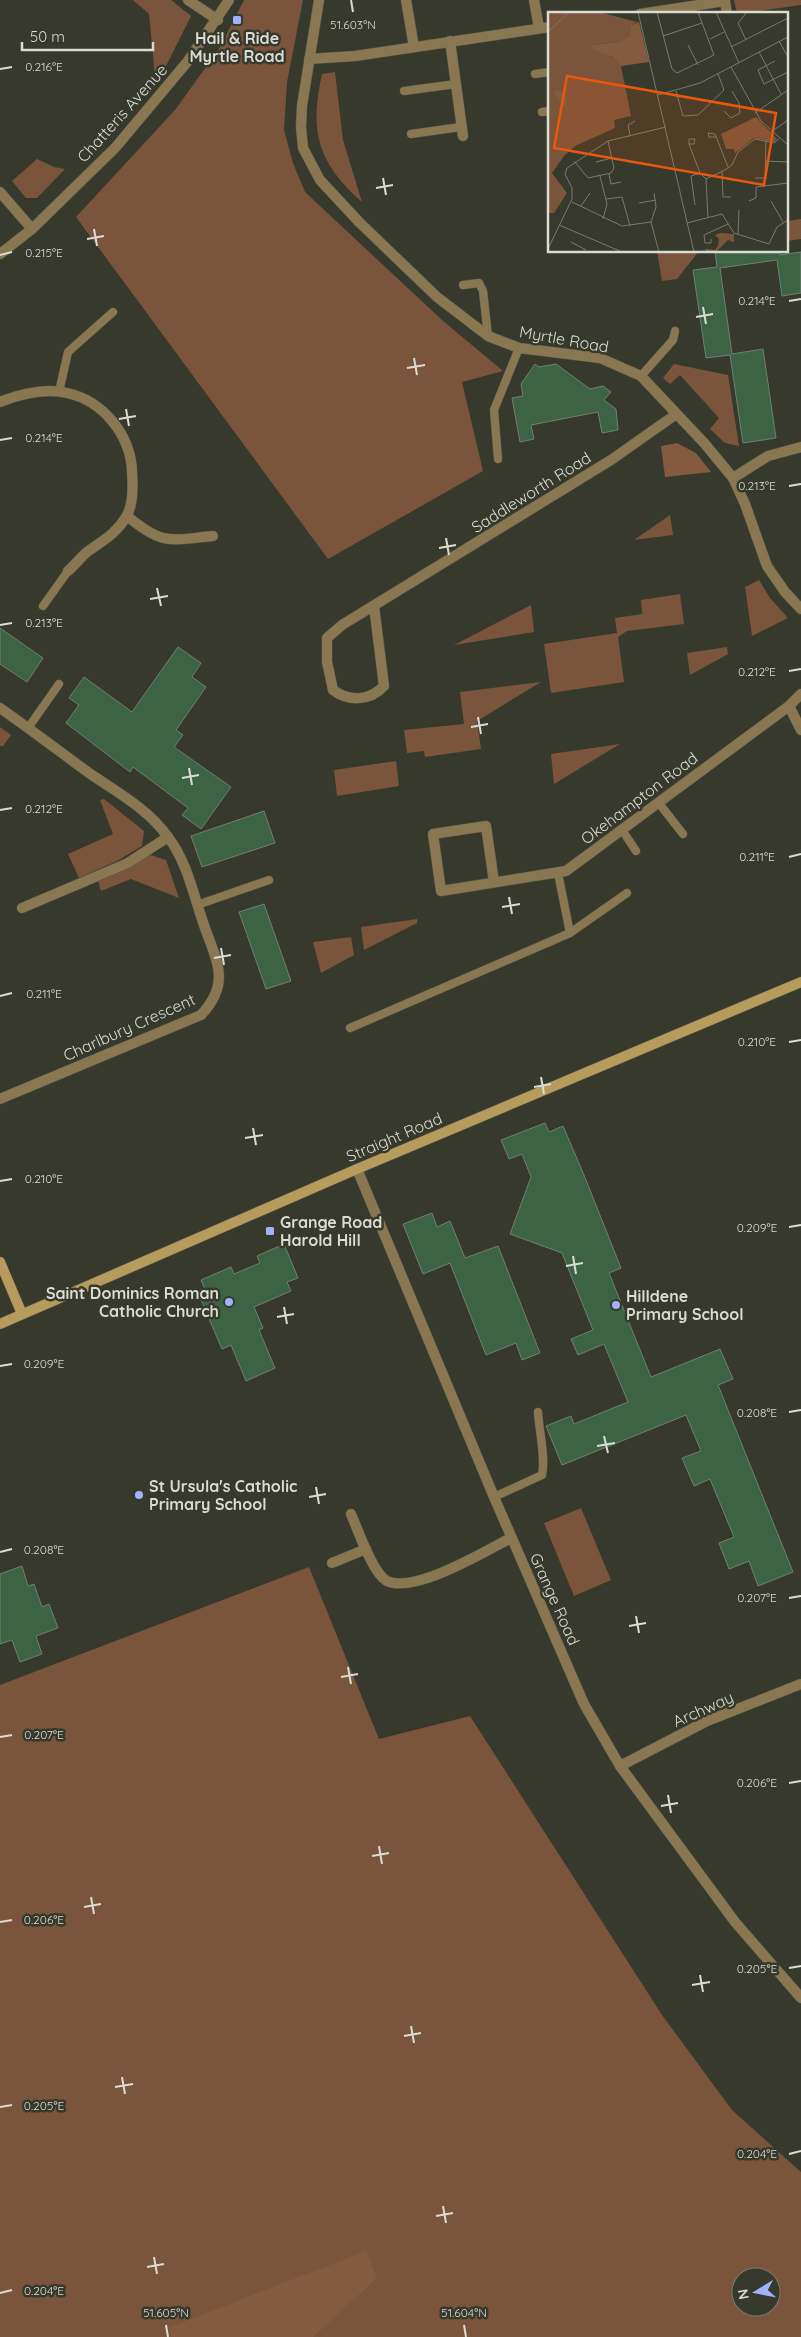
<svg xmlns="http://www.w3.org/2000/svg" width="801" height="2337" font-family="Quicksand,sans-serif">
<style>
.green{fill:#7a553b;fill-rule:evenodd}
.forest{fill:#845b3f}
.building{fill:#3c6444;stroke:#727e74}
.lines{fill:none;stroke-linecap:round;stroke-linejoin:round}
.lane-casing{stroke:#54564a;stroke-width:9}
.street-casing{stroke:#54564a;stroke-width:11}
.secondary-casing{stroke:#54564a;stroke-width:11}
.lane{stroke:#887751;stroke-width:8}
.street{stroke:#887751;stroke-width:10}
.secondary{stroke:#b69b5c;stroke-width:10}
.ticks{fill:none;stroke:#dadcd4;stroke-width:2}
.poi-dot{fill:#a1b2fd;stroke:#36392c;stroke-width:2}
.labels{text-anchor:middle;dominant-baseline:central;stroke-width:5;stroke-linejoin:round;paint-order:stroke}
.poi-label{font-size:16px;font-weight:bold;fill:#dadcd4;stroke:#36392c;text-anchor:start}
.street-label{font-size:16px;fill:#dadcd4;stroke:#36392c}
.inset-road{fill:none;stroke:#787a6f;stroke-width:1}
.view{fill:#e8590c;fill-opacity:0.15;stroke:#e8590c;stroke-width:2.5}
.inset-edge{fill:none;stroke:#dadcd4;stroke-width:2.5}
.ticks-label{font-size:12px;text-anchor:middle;fill:#dadcd4;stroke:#36392c;stroke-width:5;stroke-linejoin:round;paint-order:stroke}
</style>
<rect width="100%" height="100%" fill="#36392c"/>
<g class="green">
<polygon points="133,0 171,0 191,16 156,86 149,14"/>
<polygon points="244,0 303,0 287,82 284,130 293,163 305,192 442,320 503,371 462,382 483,471 328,559 76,217 175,110 219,49"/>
<polygon points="734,0 801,0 801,5 737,14"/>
<path d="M335 72 343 140 362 202C318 163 309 132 322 74Z"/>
<polygon points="37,159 54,167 65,169 37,198 26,198 12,181"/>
<polygon points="801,219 801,239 787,241 787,221"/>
<polygon points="657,251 699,251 677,279 662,281"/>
<polygon points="674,364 728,375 739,446 725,443 710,429 719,418 680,375 670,384 663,378"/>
<polygon points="670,515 673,535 634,540"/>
<polygon points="759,580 770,598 788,618 752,636 745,587"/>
<polygon points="680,594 684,624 627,631 618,637 624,682 551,693 544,644 617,633 615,618 642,614 641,600"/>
<polygon points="531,605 534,632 454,645"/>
<polygon points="727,647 728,654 690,675 687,653"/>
<polygon points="541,682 477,721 481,749 425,757 424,751 407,753 404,730 464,724 460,692"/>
<polygon points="0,727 11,735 3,746 0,746"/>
<polygon points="620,744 554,784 551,754"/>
<polygon points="396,761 399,786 337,796 334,770"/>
<polygon points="104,799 144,831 142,846 117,861 79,878 68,854 113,834 100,800"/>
<polygon points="151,855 166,860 179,898 131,879 101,891 98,881"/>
<polygon points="417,919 417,923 364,950 361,927"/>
<polygon points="351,937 354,955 321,973 313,942"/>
<polygon points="581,1508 611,1580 574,1596 544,1523"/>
<path d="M309 1567 379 1739 470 1716 662 2015 732 2110 801 2172V2337H0V1685ZM741 2277H771V2307H741Z"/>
</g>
<g class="forest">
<polygon points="677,443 696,453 711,472 665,477 661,446"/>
<polygon points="366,2251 377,2278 313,2337 171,2337 170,2327"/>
</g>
<g class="building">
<polygon points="715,251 780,251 780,255 801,252 801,293 782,296 777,260 720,268 732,354 763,349 776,438 743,443 730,355 706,358 693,270 717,267"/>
<polygon points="535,364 539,367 556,364 590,389 603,386 611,392 604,400 616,409 618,430 602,433 598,412 531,425 534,439 520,442 512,398 523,396 521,384"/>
<polygon points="0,628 43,658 27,682 0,664"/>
<polygon points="178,647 201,663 192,677 206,687 176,730 183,735 174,747 231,787 201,829 182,815 188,808 133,767 130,772 66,723 79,705 69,698 84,677 132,712"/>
<polygon points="264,811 275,843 202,867 191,836"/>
<polygon points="264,904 291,981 266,989 239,912"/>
<polygon points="545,1123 549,1132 563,1126 584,1175 621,1268 609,1273 651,1377 720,1349 733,1379 718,1385 793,1572 758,1586 749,1561 729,1569 719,1543 734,1537 710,1479 694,1486 682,1458 701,1451 686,1415 562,1465 546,1426 571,1416 574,1424 628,1402 604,1344 578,1355 571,1339 593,1330 562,1253 510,1234 531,1177 522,1154 509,1159 501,1140"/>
<polygon points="432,1213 437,1227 450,1221 465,1258 498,1246 540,1353 522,1360 516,1343 486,1355 450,1263 423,1274 403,1224"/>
<polygon points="284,1244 298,1278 287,1282 291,1291 254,1307 263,1328 259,1330 275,1368 246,1381 231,1345 222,1349 199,1295 206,1292 201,1280 231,1267 234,1274 260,1263 257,1256"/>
<polygon points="22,1566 28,1586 34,1584 42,1607 49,1604 58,1628 36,1636 42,1654 20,1662 12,1640 0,1644 0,1574"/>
</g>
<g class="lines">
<g class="lane-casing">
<g id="lane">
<polyline points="535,74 550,72"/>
<polyline points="404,91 456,84"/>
<polyline points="542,112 550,111"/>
<polyline points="411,134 461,127"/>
<polyline points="463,285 479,283 483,291 488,336"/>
<polyline points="641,376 673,340 675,331"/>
<polyline points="59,392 68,352 113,312"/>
<polyline points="498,459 494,410 519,348"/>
<polyline points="43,606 68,571"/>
<polyline points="28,728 59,684"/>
<polyline points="658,802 683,834"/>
<polyline points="622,830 636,851"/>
<polyline points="197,905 269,880"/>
<polyline points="570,933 627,893"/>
<polyline points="350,1028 570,933 558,873"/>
<path d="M494 1497 542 1475C546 1458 539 1431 538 1412"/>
</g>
</g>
<g class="street-casing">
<g id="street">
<polyline points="188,0 218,20"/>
<polyline points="319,0 302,106 301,127 303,148 320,180 359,222 437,297 488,336 519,348 600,358 641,376 705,444 733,478 745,504 767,566 785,592 801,609"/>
<polyline points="406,0 414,47"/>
<polyline points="534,0 539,28"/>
<polyline points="640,14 725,1 727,14"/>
<polyline points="450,41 463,136"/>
<polyline points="309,59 355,56 550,27"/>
<polyline points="0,192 32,229"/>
<polyline points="0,254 32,229 115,148 188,61 229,0"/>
<path d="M0 402C20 394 46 388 67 393 104 401 131 436 132 472 133 485 133 506 126 517 116 534 102 541 87 552 80 558 75 565 68 571"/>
<polyline points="733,478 768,456 801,447"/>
<path d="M127 516C163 546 170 540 213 536"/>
<path d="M374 606 384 686C370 701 349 702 333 690L327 662V638L342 625 611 460 675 415"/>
<polyline points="801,694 789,706 801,730"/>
<path d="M0 708C30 729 59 751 89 773 117 792 148 809 168 837 188 863 194 898 205 928 218 964 230 984 201 1015L0 1099"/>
<polyline points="494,882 486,826 433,834 441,891 566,871 789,706"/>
<polyline points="22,908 128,863 168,837"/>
<polyline points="357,1169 494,1497 584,1704 620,1766 735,1922 801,1998"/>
<path d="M351 1514C358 1530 373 1574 387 1581 415 1594 485 1551 511 1538"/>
<polyline points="332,1563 366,1549"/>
<polyline points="620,1766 707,1721 801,1684"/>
</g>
</g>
<g class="secondary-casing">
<g id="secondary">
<polyline points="0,1262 22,1314"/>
<polyline points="0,1324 357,1169 801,982"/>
</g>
</g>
<use href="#lane" class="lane"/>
<use href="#street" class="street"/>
<use href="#secondary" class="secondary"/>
</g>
<path class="ticks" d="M351 0 353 12M0 69 12 67M383 178 386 195M376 188 393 185M94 229 97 246M87 239 104 236M0 255 12 252M789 301 801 299M703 307 706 324M696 317 713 314M414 358 417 375M407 368 425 365M126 409 129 426M119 419 136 416M0 440 12 438M789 486 801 484M446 538 449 555M439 548 456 545M157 588 161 606M150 599 168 596M0 625 12 623M789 671 801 669M478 717 481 734M471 727 488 724M189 768 192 785M182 778 199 775M0 810 12 808M789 857 801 854M509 897 512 914M502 907 520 904M221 948 224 965M214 958 231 955M0 996 12 993M789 1042 801 1040M541 1077 544 1094M534 1087 551 1084M253 1128 256 1145M245 1138 263 1135M0 1181 12 1179M789 1227 801 1225M573 1256 576 1274M566 1266 583 1263M284 1307 287 1324M277 1317 294 1314M0 1366 12 1364M789 1412 801 1410M604 1436 608 1453M597 1446 615 1443M316 1487 319 1504M309 1497 326 1494M0 1552 12 1549M789 1598 801 1596M636 1616 639 1633M629 1626 646 1623M348 1667 351 1684M341 1677 358 1674M0 1737 12 1735M789 1783 801 1781M668 1795 671 1813M661 1806 678 1803M379 1846 382 1864M372 1856 389 1853M91 1897 94 1914M84 1907 101 1904M0 1922 12 1920M789 1968 801 1966M700 1975 703 1992M692 1985 710 1982M411 2026 414 2043M404 2036 421 2033M122 2077 125 2094M115 2087 133 2084M0 2107 12 2105M789 2154 801 2151M443 2206 446 2223M436 2216 453 2213M154 2257 157 2274M147 2267 164 2264M0 2293 12 2290M166 2325 168 2337M464 2325 466 2337"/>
<g class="poi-dot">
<rect x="232" y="15" width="10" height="10" rx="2.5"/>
<rect x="265" y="1226" width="10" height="10" rx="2.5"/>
<circle cx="229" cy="1302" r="5"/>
<circle cx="616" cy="1305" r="5"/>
<circle cx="139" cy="1495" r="5"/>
</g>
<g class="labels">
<g class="poi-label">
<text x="237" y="38" text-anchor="middle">Hail &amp; Ride<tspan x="237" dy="18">Myrtle Road</tspan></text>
<text x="280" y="1222">Grange Road<tspan x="280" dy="18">Harold Hill</tspan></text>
<text x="219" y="1293" text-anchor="end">Saint Dominics Roman<tspan x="219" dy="18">Catholic Church</tspan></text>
<text x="626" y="1296">Hilldene<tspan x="626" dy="18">Primary School</tspan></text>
<text x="149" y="1486">St Ursula's Catholic<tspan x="149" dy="18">Primary School</tspan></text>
</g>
<g class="street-label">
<text transform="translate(122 113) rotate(-48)">Chatteris Avenue</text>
<text transform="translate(564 339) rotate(10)">Myrtle Road</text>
<text transform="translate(531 492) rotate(-32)">Saddleworth Road</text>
<text transform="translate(639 798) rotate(-37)">Okehampton Road</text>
<text transform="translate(129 1027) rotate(-24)">Charlbury Crescent</text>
<text transform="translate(394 1137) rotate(-23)">Straight Road</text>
<text transform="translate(555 1599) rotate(66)">Grange Road</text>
<text transform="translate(703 1709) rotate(-24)">Archway</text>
</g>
</g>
<g transform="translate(548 12)">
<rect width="240" height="240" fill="#36392c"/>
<path d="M0 0H51L89 10 83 13 84 24 70 30 44 33V36L65 45 73 54 83 104 66 108 67 116 27 134 16 144 4 161 19 181 6 201H0ZM208 105 229 127 226 130 206 126 187 141 186 137H178L173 122ZM172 221 186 222V230L180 228 168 240H158L157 237 167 238 170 234 171 227 167 223Z" fill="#7a553b"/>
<path d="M91 10 101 50 73 54 65 45 44 37V33L70 30 83 24V13ZM8 79 17 80 20 99 6 81Z" fill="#845b3f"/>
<path class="inset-road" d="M90 0 146 240M109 0 124 57 129 61 166 43 150 0M168 0 191 51M0 20 21 0M115 24 154 11M162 27 176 20M198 28 190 11 199 0M231 29 240 45M140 33 150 53M183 35 240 6M211 40 233 82M227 49 210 58 216 72 240 60M183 55 213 109 240 133M128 79 135 104 150 103 176 78 170 62M110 83 152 71 240 25M176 99 183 106 192 101 191 91 184 79M207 101 240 78M223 120 240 108M82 123 80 113 87 109M168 125H161L160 121 167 122 180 155M141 127H147L146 132H141ZM141 132 152 161M26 149 40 166 63 161 66 156 60 129M217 149 240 150M48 150 64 146M174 160 175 185H183M61 162 63 172 73 170M52 164 59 192 55 207M207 166H217L218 128M158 167 160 206M58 187 74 185 82 214M201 189 208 186V175L240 171M223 189 235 210M24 190 74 214 103 210M91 191 108 188M147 193 143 164 152 161 158 167 177 158 184 153 190 140 207 127 226 131 231 127M33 194 42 181M103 210 111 240M103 210 108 195 106 181M139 211 174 202 186 221 221 232 229 215 240 208M11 213 74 240M190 223 191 198M163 227V231H157L156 223 180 212M23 230 38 238M0 237 24 187V176L17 162 19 156 60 129 118 115"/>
<path class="view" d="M19 64 228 101 216 173 6 136Z"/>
<rect width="240" height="240" class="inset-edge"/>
</g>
<g class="ticks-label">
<text x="353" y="29">51.603°N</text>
<text x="44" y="71">0.216°E</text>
<text x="44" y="257">0.215°E</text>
<text x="757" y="305">0.214°E</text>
<text x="44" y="442">0.214°E</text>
<text x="757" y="490">0.213°E</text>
<text x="44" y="627">0.213°E</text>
<text x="757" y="676">0.212°E</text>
<text x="44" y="813">0.212°E</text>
<text x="757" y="861">0.211°E</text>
<text x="44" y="998">0.211°E</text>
<text x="757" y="1046">0.210°E</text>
<text x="44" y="1183">0.210°E</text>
<text x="757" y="1232">0.209°E</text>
<text x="44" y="1368">0.209°E</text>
<text x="757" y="1417">0.208°E</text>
<text x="44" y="1554">0.208°E</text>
<text x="757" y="1602">0.207°E</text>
<text x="44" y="1739">0.207°E</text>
<text x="757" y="1787">0.206°E</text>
<text x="44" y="1924">0.206°E</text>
<text x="757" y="1973">0.205°E</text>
<text x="44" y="2110">0.205°E</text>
<text x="757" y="2158">0.204°E</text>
<text x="44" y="2295">0.204°E</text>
<text x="166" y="2317">51.605°N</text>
<text x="464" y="2317">51.604°N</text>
</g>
<g transform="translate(756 2292) rotate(260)"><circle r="24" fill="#36392c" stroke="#787a6f"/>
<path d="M0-4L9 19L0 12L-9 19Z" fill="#a1b2fd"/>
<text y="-8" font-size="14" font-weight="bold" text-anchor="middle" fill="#dadcd4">N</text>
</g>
<path d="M22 42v8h131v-8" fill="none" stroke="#dadcd4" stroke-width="2.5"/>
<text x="30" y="42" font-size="15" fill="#dadcd4" stroke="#36392c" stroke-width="4" paint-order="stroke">50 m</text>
</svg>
